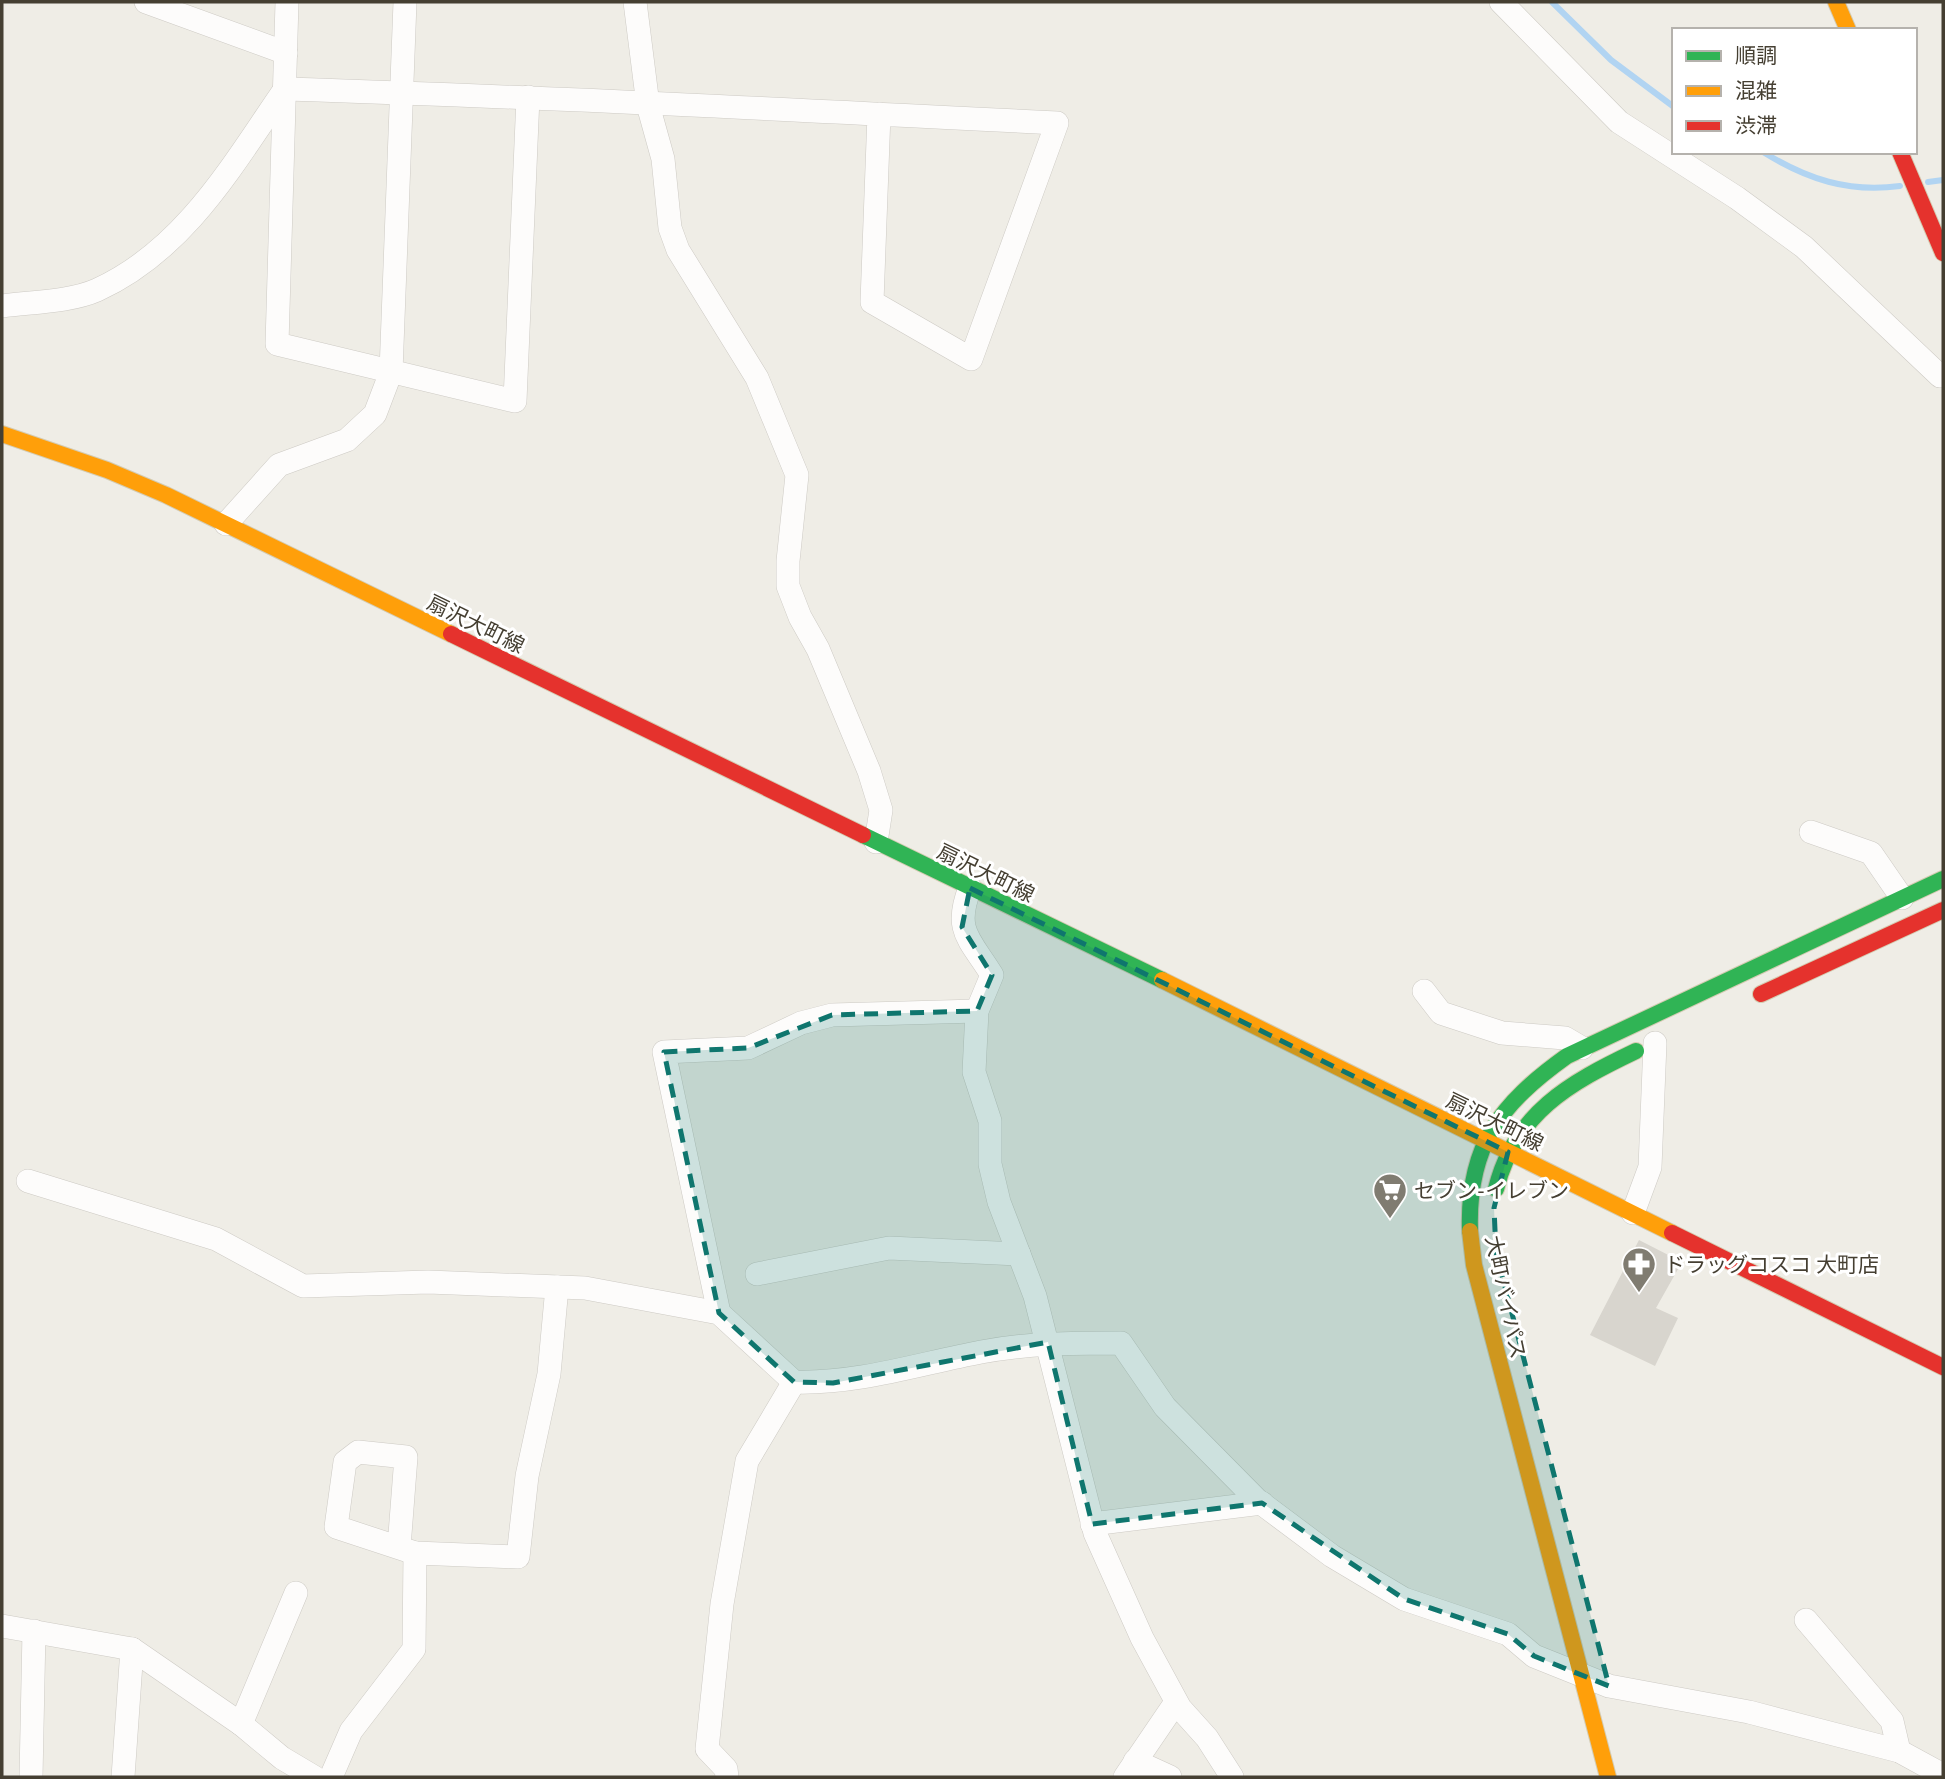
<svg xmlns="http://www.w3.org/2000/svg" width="1945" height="1779" font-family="'Public Sans','Noto Sans JP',sans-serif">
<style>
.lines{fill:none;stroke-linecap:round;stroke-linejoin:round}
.stream{stroke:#b1d4f2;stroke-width:6}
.building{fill:#d8d5ce}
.street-casing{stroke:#cdcac4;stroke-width:24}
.fast-casing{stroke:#d4cbb1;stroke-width:18}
.slow-casing{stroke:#d4cbb1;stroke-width:18}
.jam-casing{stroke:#d4cbb1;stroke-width:18}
.street{stroke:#fdfcfb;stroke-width:23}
.fast{stroke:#30b455;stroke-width:16}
.slow{stroke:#ff9f0a;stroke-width:16}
.jam{stroke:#e5322d;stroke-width:16}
.marked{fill:#0f766e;fill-opacity:0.2;stroke:#0f766e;stroke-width:5;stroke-dasharray:14 9;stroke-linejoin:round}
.labels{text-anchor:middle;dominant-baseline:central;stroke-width:6;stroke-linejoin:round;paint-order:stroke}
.street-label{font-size:21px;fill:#453f32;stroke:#fff}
.poi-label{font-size:21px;fill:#453f32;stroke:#fff;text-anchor:start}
</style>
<rect width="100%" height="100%" fill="#efede6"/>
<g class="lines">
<g class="stream">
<polyline points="1552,2 1611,60 1674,107"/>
<path d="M1763 152C1807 179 1848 193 1900 186"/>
<polyline points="1928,182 1943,180"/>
</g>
</g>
<polygon class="building" points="1639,1240 1682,1262 1656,1308 1678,1318 1655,1366 1590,1335"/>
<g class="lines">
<g class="street-casing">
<g id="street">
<polyline points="146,2 286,53"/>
<polyline points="287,2 277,344 515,401 528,97"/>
<polyline points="635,2 648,105 663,159 670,228 678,250 757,378 797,475 788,561 788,586 800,617 818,649 869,771 881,810 876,842"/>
<polyline points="1501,2 1619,122 1737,198 1804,247 1940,376 1943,375"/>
<path d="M285 89C542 97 800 110 1057 123L971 359 872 302 879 114"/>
<path d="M2 306C31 302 70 302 97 290 185 250 233 164 285 89"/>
<polyline points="226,524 279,465 347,440 375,414 391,372 405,2"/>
<polyline points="1811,832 1871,853 1902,898"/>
<path d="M970 888C953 931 970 939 992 975L977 1011 974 1072 990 1121V1164L999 1202 1035 1296 1095 1533 1142 1638 1180 1708 1207 1738 1232 1777"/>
<polyline points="1424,991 1441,1013 1502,1033 1565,1038 1582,1048"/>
<path d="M28 1181 216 1239 303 1286 428 1282 585 1288 719 1313 794 1382C858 1384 918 1364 981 1352 1028 1343 1073 1343 1121 1343L1165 1407 1257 1500 1332 1556 1404 1599 1508 1634 1534 1656 1609 1686 1749 1712 1899 1751 1943 1775"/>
<polyline points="1633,1213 1650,1167 1655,1043"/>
<polyline points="757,1274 889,1248 1019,1254"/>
<polyline points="719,1313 664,1052 748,1048 801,1023 832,1015 977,1011"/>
<polyline points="1092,1524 1262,1503"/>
<polyline points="399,1547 406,1457 358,1452 345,1462 336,1527 415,1553"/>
<polyline points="1806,1620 1892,1721 1899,1751"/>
<polyline points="2,1626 132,1649 241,1724 282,1758 314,1777"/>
<polyline points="241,1724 296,1593"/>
<polyline points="1135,1761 1170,1777"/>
<polyline points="31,1777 34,1631"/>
<polyline points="123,1777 132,1649"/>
<polyline points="331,1777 351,1731 414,1649 415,1553 518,1557 527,1476 549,1374 557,1287"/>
<polyline points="727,1777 726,1769 707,1749 722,1604 747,1461 794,1382"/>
<polyline points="1125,1777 1176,1702"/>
</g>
</g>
<g class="fast-casing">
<g id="fast">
<polyline points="863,835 1162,980"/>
<path d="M1496 1189C1515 1113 1569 1083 1636 1051"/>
<path d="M1470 1231C1467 1146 1500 1104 1567 1056L1943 879"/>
</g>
</g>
<g class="slow-casing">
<g id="slow">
<polyline points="1836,2 1848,30"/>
<polyline points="2,434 107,470 166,495 451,634"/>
<polyline points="1162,980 1672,1233"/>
<polyline points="1470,1231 1474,1265 1608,1777"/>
</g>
</g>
<g class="jam-casing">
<g id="jam">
<polyline points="1900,152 1943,253"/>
<polyline points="451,634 863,835"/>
<polyline points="1761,994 1943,910"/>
<polyline points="1672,1233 1943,1367"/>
</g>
</g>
<use href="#street" class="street"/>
<use href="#fast" class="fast"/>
<use href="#slow" class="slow"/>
<use href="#jam" class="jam"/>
</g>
<path class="marked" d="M970 888 1508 1152 1494 1208 1496 1252 1609 1686 1534 1656 1508 1634 1404 1599 1262 1503 1092 1524 1048 1342 833 1383 794 1382 719 1313 664 1052 748 1048 832 1015 977 1011 992 975 962 927Z"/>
<defs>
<g id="supermarket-pin" transform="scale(1.75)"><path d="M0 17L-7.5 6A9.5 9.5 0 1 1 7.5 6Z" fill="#807c71" stroke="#fff"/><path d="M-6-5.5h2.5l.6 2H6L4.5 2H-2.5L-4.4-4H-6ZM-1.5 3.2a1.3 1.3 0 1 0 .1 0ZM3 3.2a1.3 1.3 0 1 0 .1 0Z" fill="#fff"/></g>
<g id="pharmacy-pin" transform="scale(1.75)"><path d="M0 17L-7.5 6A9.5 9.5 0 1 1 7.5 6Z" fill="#807c71" stroke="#fff"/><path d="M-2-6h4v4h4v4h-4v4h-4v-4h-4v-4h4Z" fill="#fff"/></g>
</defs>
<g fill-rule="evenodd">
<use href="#supermarket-pin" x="1390" y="1190"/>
<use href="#pharmacy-pin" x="1639" y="1264"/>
</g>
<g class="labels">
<g class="street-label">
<text transform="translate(476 624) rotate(26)">扇沢大町線</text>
<text transform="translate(986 873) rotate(26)">扇沢大町線</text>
<text transform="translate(1495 1122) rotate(26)">扇沢大町線</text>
<text transform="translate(1506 1297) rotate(78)">大町バイパス</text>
</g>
<g class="poi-label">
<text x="1414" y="1190">セブン-イレブン</text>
<text x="1664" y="1264">ドラッグコスコ 大町店</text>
</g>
</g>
<rect width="1945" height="1779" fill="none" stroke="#453f32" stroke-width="7"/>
<rect x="1672" y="28" width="245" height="126" fill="#ffffff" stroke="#b5b2ad" stroke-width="2"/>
<rect x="1686" y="51" width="35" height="10" fill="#30b455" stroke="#b5b2ad" stroke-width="2"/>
<text x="1735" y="63" font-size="21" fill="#453f32">順調</text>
<rect x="1686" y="86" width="35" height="10" fill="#ff9f0a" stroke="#b5b2ad" stroke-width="2"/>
<text x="1735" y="98" font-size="21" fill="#453f32">混雑</text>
<rect x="1686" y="121" width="35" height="10" fill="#e5322d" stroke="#b5b2ad" stroke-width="2"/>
<text x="1735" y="133" font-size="21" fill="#453f32">渋滞</text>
</svg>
